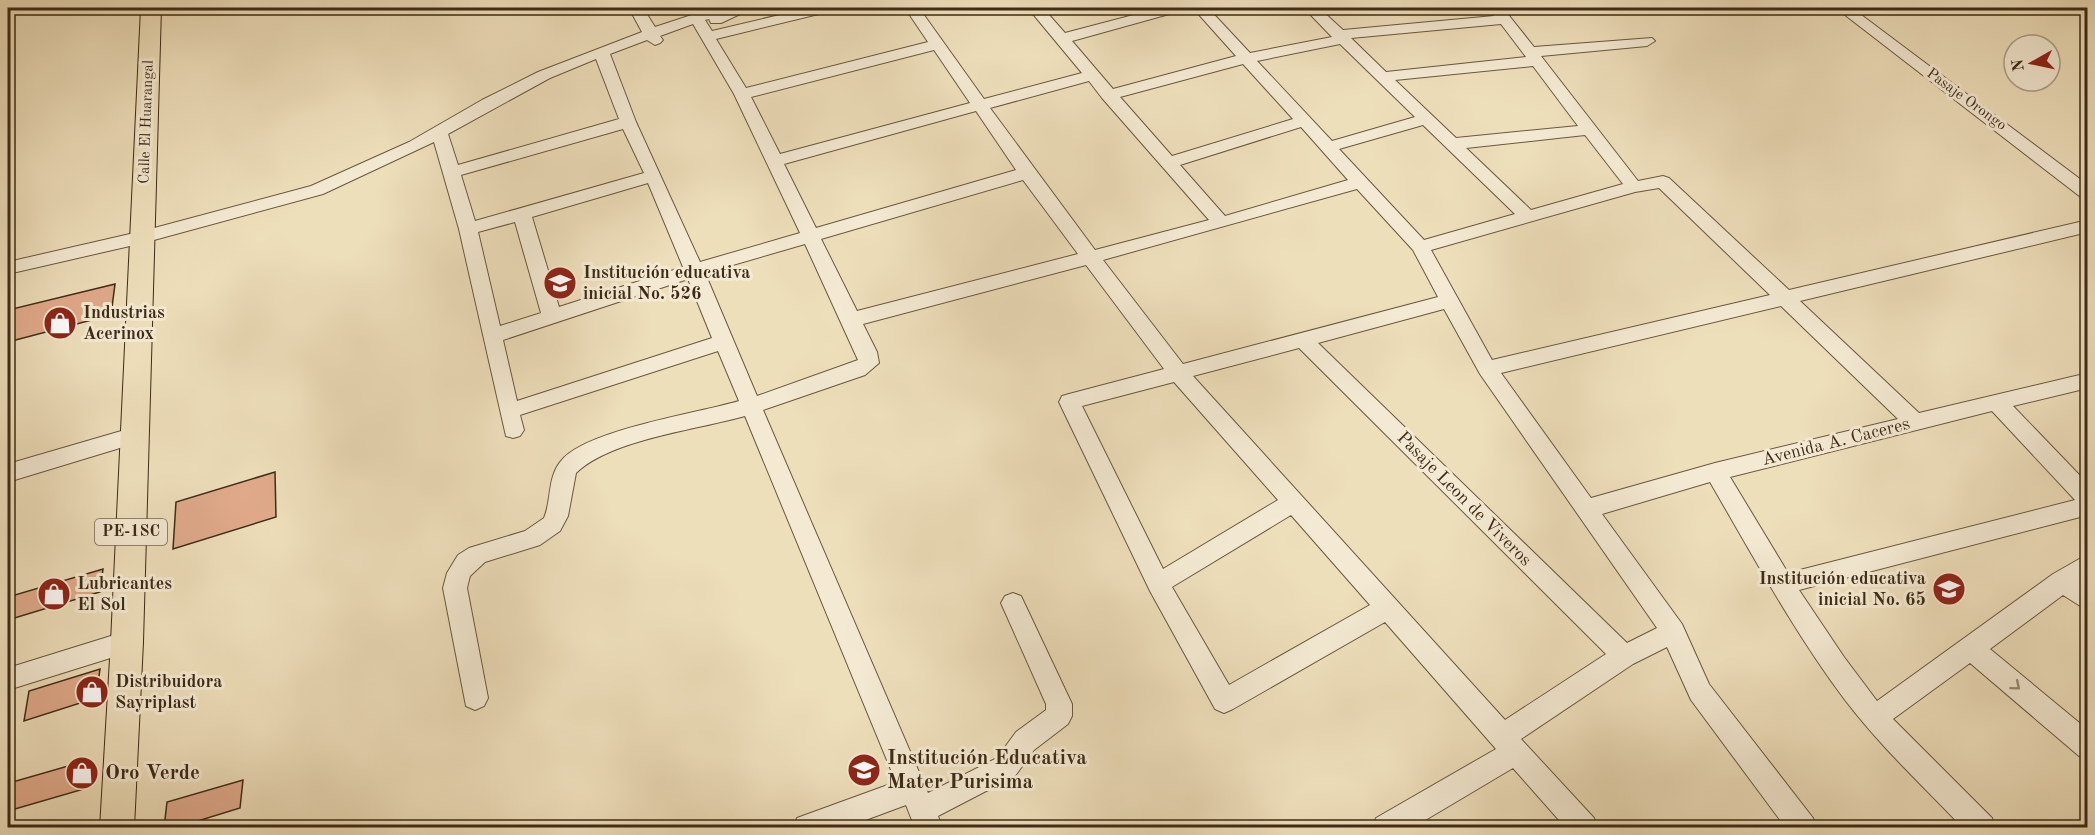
<svg xmlns="http://www.w3.org/2000/svg" width="2095" height="835" font-family="'Old Standard TT',serif">
<style>
.building{fill:#e1ab8c;stroke:#3d2b16;stroke-width:1.5}
.lines{fill:none;stroke-linecap:round;stroke-linejoin:round}
.minor-casing{stroke:#69583f;stroke-width:2}
.major-casing{stroke:#3d2b16;stroke-width:2}
.minor{fill:#f4ead3;fill-rule:evenodd}
.major{fill:#eedfbb;fill-rule:evenodd}
.oneway{stroke:#988a74}
.labels{text-anchor:middle;dominant-baseline:central;stroke-width:6;stroke-linejoin:round;paint-order:stroke}
.far-street-label{font-size:15px;fill:#3d2b16;stroke:#f4ead3}
.shield{fill:#f4ead3;stroke:#74644f;stroke-width:1.5}
.shield-label{font-size:16px;font-weight:bold;fill:#3d2b16}
.poi-label{font-size:18px;font-weight:bold;fill:#3d2b16;stroke:#f4ead3;text-anchor:start}
.street-label{font-size:18px;fill:#3d2b16;stroke:#f4ead3}
.near-poi-label{font-size:21px;font-weight:bold;fill:#3d2b16;stroke:#f4ead3;text-anchor:start}
</style>
<rect width="100%" height="100%" fill="#eedfbb"/>
<filter id="stains"><feTurbulence type="fractalNoise" baseFrequency=".00333" numOctaves="4"/><feColorMatrix values="0 0 0 0 .2 0 0 0 0 .09 0 0 0 0 .02 0 0 0 .5 -.17"/></filter>
<radialGradient id="worn" r=".72"><stop offset=".6" stop-color="#630" stop-opacity="0"/><stop offset="1" stop-color="#630" stop-opacity=".3"/></radialGradient>
<g class="building">
<polygon points="115,284 111,315 8,342 8,310"/>
<polygon points="275,472 276,517 173,549 176,502"/>
<polygon points="103,569 100,592 8,620 8,597"/>
<polygon points="100,669 96,698 24,721 29,691"/>
<polygon points="89,760 84,789 8,811 9,783"/>
<polygon points="243,780 240,808 175,828 164,828 167,802"/>
</g>
<g class="lines">
<g class="minor-casing">
<g id="minor">
<path d="M629 8H643L655 27 713 8H753L721 23H711L709 19 705 20 712 31 809 8H833L831 11 716 39 746 88 928 42 905 8H919L984 99 1082 73 1028 8H1043L1065 33 1160 8H1182L1180 11 1072 41 1113 89 1236 56 1193 8H1208L1250 53 1332 37 1304 8H1319L1343 30 1494 16 1489 8H1503L1534 47 1652 38 1655 41 1647 46 1541 56 1638 181 1663 176 1669 178 1789 290 2088 220V232L1800 301 1919 413 2088 373V388L2013 406 2088 484V515L1799 590 1844 657 1877 701 2053 574 2088 554V577L2081 582 2088 587V611L2063 595 1990 649 2088 730V759L2079 756 1970 663 1893 719 1992 818 1995 828H1963C1923 786 1880 746 1845 700 1794 632 1753 556 1710 482L1602 514 1682 624 1709 684 1813 818 1816 828H1786L1691 700 1667 647 1633 664 1521 739 1594 818 1597 828H1566L1513 768 1412 828H1373L1376 818 1496 749 1385 622 1233 709 1224 713 1215 709 1150 591 1059 402 1062 396 1069 394 1164 369 1086 265 863 324 877 352 879 363 865 375 763 410 928 793 997 758 1016 732 1046 710V704L1001 603 1005 596 1013 593 1021 596 1072 704V716L1068 724 1034 750 1015 776 938 816 942 828H915L906 805 844 828H794L797 818 896 782 745 416C696 430 612 439 576 473L568 516 560 531 540 545 485 562 470 576 467 588 488 698 484 706 475 710 466 706 443 588 447 573 458 555 469 548 525 531 544 518C552 499 547 478 561 461 585 430 699 413 739 401L718 351 520 415 524 430 520 436 513 438 506 436 459 229 434 142 323 194 143 243 8 274V262L143 231 311 186 409 142 482 100 538 72 642 32ZM693 24 734 94 800 233 700 262 636 122 610 54 647 40 655 45 660 43 663 40 660 36ZM1501 24 1526 57 1386 72 1351 38ZM1340 44 1415 117 1332 141 1257 61ZM934 50 970 103 780 154 751 97ZM596 59 619 119 458 165 448 134 550 78ZM1243 64 1293 119 1172 156 1120 97ZM1533 66 1578 126 1456 138 1395 80ZM1089 81 1102 98 1209 220 1095 250 990 108ZM976 111 1016 170 816 228 784 164ZM1423 125 1515 214 1424 240 1339 149ZM1301 127 1348 180 1225 216 1180 165ZM623 129 644 173 475 221 461 175ZM1585 135 1623 184 1531 210 1466 148ZM1023 180 1078 254 857 311 821 239ZM648 183 683 267 559 307 532 217ZM1659 188 1770 295 1492 360 1431 250 1635 192ZM1357 189 1413 250 1438 297 1183 364 1103 260ZM515 222 541 313 500 326 478 232ZM805 244 858 360 757 396 705 273ZM688 279 712 338 517 401 503 340ZM1781 306 1898 419 1715 463 1591 498 1501 373ZM1444 309 1480 374 1657 628 1627 643 1318 343ZM1299 348 1606 654 1505 720 1193 376ZM1174 382 1278 500 1163 569 1082 406ZM1992 411 2075 500 1788 573 1730 477ZM1291 515 1370 605 1229 685 1172 587Z"/>
<polygon points="1836,8 1852,8 2088,185 2088,200 2082,198"/>
<polygon points="135,427 143,429 146,435 143,441 8,482 8,464"/>
<polygon points="127,631 136,634 139,642 136,650 8,690 8,668"/>
</g>
</g>
<g class="major-casing">
<polygon id="major" points="141,8 161,8 143,642 134,828 100,828 111,642"/>
</g>
<use href="#minor" class="minor"/>
<use href="#major" class="major"/>
</g>
<defs><path id="oneway-chevron" d="M-2-3.5L2.5 0L-2 3.5" fill="none" stroke-width="1.6" stroke-linecap="round" stroke-linejoin="round" transform="scale(1.5)"/></defs>
<use class="oneway" href="#oneway-chevron" transform="translate(2016 686) rotate(40)"/>
<defs>
<g id="school-disc" transform="scale(1.725)"><circle r="9.5" fill="#8f2418" stroke="#f4ead3"/><path d="M0-5L7-2L0 1L-7-2ZM-4 1L0 2.5L4 1V4Q0 6-4 4Z" fill="#fff"/></g>
<g id="shop-disc" transform="scale(1.725)"><circle r="9.5" fill="#8f2418" stroke="#f4ead3"/><path d="M-5-2.5h2.3a2.7 3.5 0 0 1 5.4 0H5L5.5 6h-11ZM-1.5-2.5h3a1.5 2.3 0 0 0-3 0Z" fill="#fff"/></g>
</defs>
<g fill-rule="evenodd">
<use href="#school-disc" x="560" y="283"/>
<use href="#shop-disc" x="60" y="323"/>
<use href="#school-disc" x="1949" y="589"/>
<use href="#shop-disc" x="54" y="594"/>
<use href="#shop-disc" x="92" y="692"/>
<use href="#school-disc" x="864" y="770"/>
<use href="#shop-disc" x="82" y="773"/>
</g>
<g class="labels">
<g class="far-street-label">
<text transform="translate(1966 100) rotate(36)">Pasaje Orongo</text>
<text transform="translate(147 122) rotate(-88)">Calle El Huarangal</text>
</g>
<rect class="shield" x="95" y="519" width="72" height="26" rx="4.5"/>
<g class="shield-label">
<text x="131" y="532">PE-1SC</text>
</g>
<g class="poi-label">
<text x="583" y="273">Institución educativa<tspan x="583" dy="21">inicial No. 526</tspan></text>
<text x="83" y="313">Industrias<tspan x="83" dy="21">Acerinox</tspan></text>
<text x="1926" y="579" text-anchor="end">Institución educativa<tspan x="1926" dy="21">inicial No. 65</tspan></text>
<text x="77" y="584">Lubricantes<tspan x="77" dy="21">El Sol</tspan></text>
<text x="115" y="682">Distribuidora<tspan x="115" dy="21">Sayriplast</tspan></text>
</g>
<g class="street-label">
<text transform="translate(1836 442) rotate(-14)">Avenida A. Caceres</text>
<text transform="translate(1464 499) rotate(45)">Pasaje Leon de Viveros</text>
</g>
<g class="near-poi-label">
<text x="887" y="758">Institución Educativa<tspan x="887" dy="24">Mater Purisima</tspan></text>
<text x="105" y="773">Oro Verde</text>
</g>
</g>
<rect width="2095" height="835" fill="none" stroke="#eedfbb" stroke-width="30"/>
<rect x="9" y="9" width="2077" height="817" fill="none" stroke="#3d2b16" stroke-width="3"/>
<rect x="15" y="15" width="2065" height="805" fill="none" stroke="#3d2b16" stroke-width="1.5"/>
<g transform="translate(2032 63) rotate(261)"><circle r="28" fill="#f4ead3" stroke="#ab9e87" stroke-width="1.5"/>
<path d="M0-4.5L10 22L0 15L-10 22Z" fill="#8f2418"/>
<text y="-9" font-size="16" font-weight="bold" text-anchor="middle" fill="#3d2b16">N</text>
</g>
<rect width="100%" height="100%" filter="url(#stains)"/>
<rect width="100%" height="100%" fill="url(#worn)"/>
</svg>
